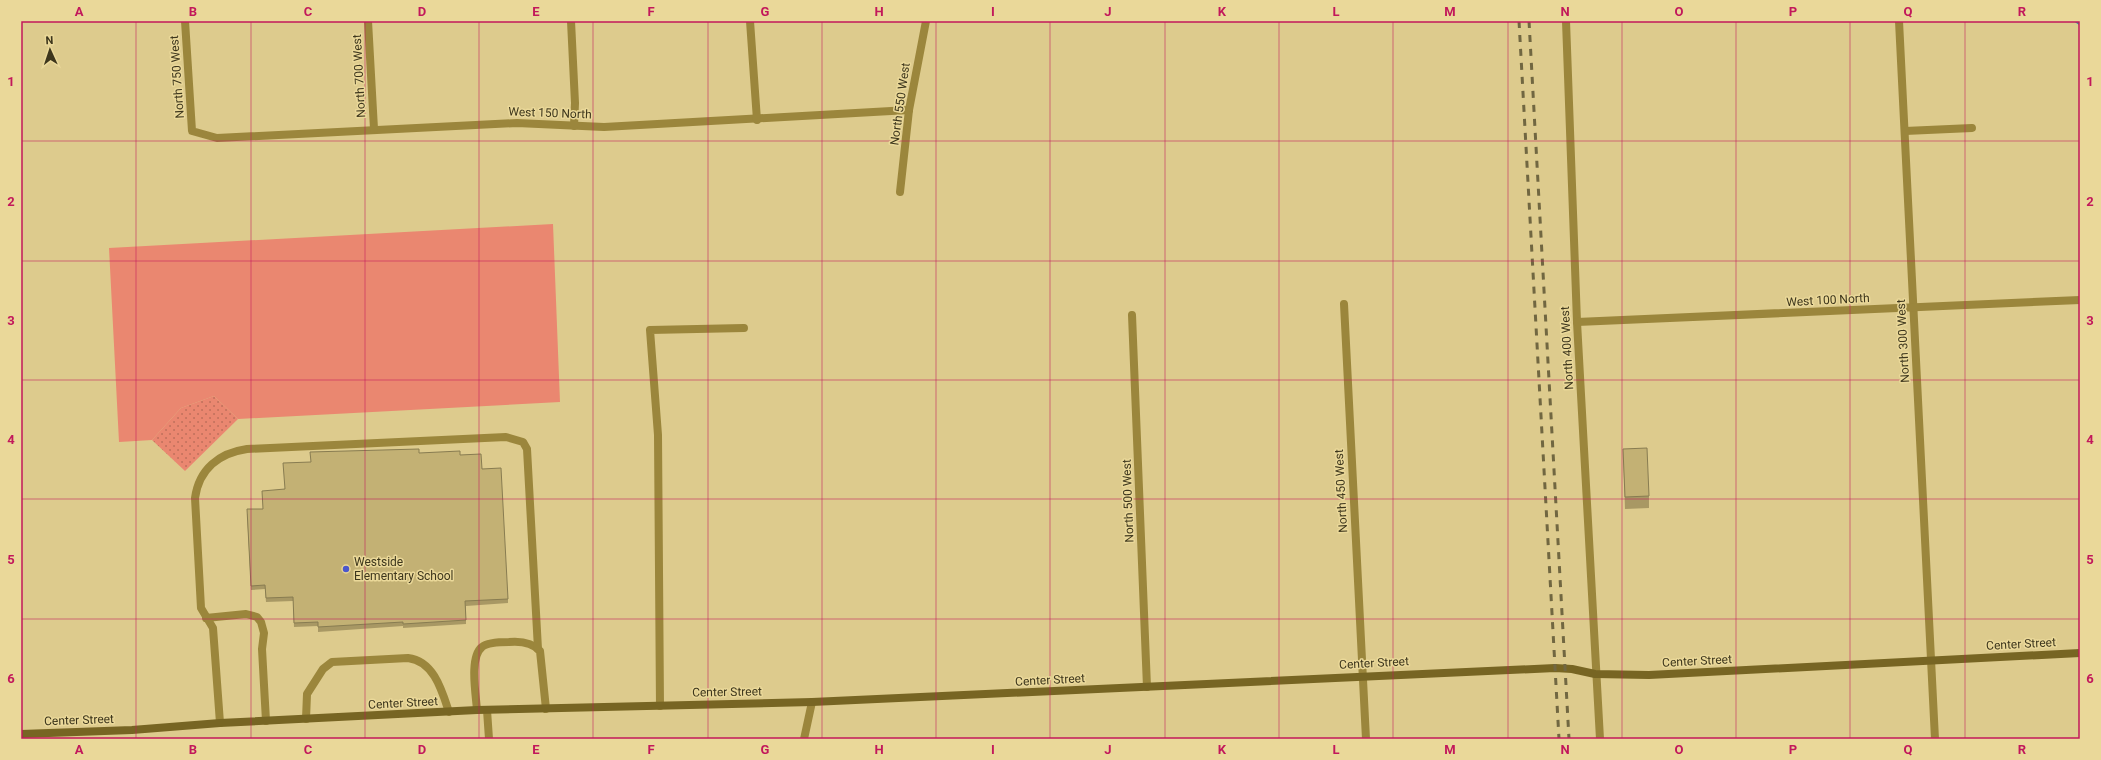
<svg xmlns="http://www.w3.org/2000/svg" width="2101" height="760" font-family="Roboto,sans-serif">
<style>
.grass{fill:url(#grass-dots)}
.pitch{fill:#ea8770}
.lines{fill:none;stroke-linecap:round;stroke-linejoin:round}
.stream{stroke:#3093a6;stroke-width:4.5}
.lane{stroke:#9b863c;stroke-width:8}
.street{stroke:#9b863c;stroke-width:8}
.secondary{stroke:#776523;stroke-width:8}
.rail{stroke:#716741;stroke-width:3;stroke-dasharray:7 7;stroke-linecap:butt}
.wall{fill:#a89864}
.building{fill:#c3b174;stroke:#887c51}
.grid{fill:none;stroke:#c2185b;stroke-width:1;stroke-opacity:0.55}
.poi-dot{fill:#4b57cc;stroke:#ead899;stroke-width:1.5}
.labels{text-anchor:middle;dominant-baseline:central;stroke-width:3;stroke-linejoin:round;paint-order:stroke}
.street-label{font-size:12px;fill:#3d361c;stroke:#ead899}
.poi-label{font-size:12px;fill:#3d361c;stroke:#ead899;text-anchor:start}
.neatline{fill:none;stroke:#c2185b;stroke-width:1.5}
.grid-label{font-size:13px;text-anchor:middle;font-weight:bold;fill:#c2185b}
</style>
<defs>
<pattern id="grass-dots" width="8" height="8" patternUnits="userSpaceOnUse"><rect width="8" height="8" fill="#ea8770"/><path d="M2 2h.1M6 6h.1" fill="none" stroke="#bf6f5b" stroke-width="1.8" stroke-linecap="round"/></pattern>
</defs>
<rect width="100%" height="100%" fill="#ddcb8d"/>
<polygon class="grass" points="214,396 238,419 185,471 152,440 181,408"/>
<polygon class="pitch" points="553,224 560,402 238,419 214,396 181,408 152,440 119,442 109,248"/>
<g class="lines">
<polyline class="stream" points="2077,21 2080,23"/>
<g class="lane">
<polyline points="1905,131 1972,128"/>
<polyline points="206,618 246,614 257,617 261,622 264,633 262,649 266,721"/>
<path d="M477 710C476 695 469 657 482 647 488 642 501 642 509 642 521 641 532 642 540 651L546 709"/>
<path d="M306 719 307 694 323 669 332 662 408 658C434 661 442 691 449 712"/>
<path d="M220 723 213 628 201 608 195 498C199 469 219 453 247 449L506 437 523 442 527 449 538 649"/>
</g>
<g class="street">
<polyline points="185,21 192,131 217,138 517,123 604,127 909,110"/>
<polyline points="368,21 374,129"/>
<polyline points="571,21 575,103 574,126"/>
<polyline points="750,21 757,120"/>
<polyline points="1566,21 1577,322 1600,739"/>
<polyline points="1899,21 1935,739"/>
<polyline points="900,192 909,110 926,21"/>
<polyline points="1344,304 1366,739"/>
<polyline points="1132,315 1147,687"/>
<polyline points="1577,322 2080,300"/>
<polyline points="660,706 658,435 650,330 744,328"/>
<polyline points="487,710 489,739"/>
<polyline points="804,739 812,702"/>
</g>
<polyline class="secondary" points="21,734 132,730 220,723 477,710 812,702 1555,668 1572,669 1595,674 1649,675 2080,653"/>
<g class="rail">
<polyline points="1519,21 1559,739"/>
<polyline points="1529,21 1569,739"/>
</g>
</g>
<g class="wall">
<polygon points="1623,449 1649,496 1649,508 1625,509"/>
<polygon points="419,453 460,455 482,469 508,599 508,603 466,606 466,624 403,628 403,626 318,632 318,626 294,627 293,601 266,602 265,589 251,590 247,514 263,509 284,489"/>
</g>
<g class="building">
<polygon points="1647,448 1649,496 1625,497 1623,449"/>
<polygon points="419,449 419,453 460,451 460,455 481,454 482,469 501,468 508,599 465,601 466,620 403,624 403,622 318,627 318,622 294,623 293,597 266,598 265,585 251,586 247,509 263,509 262,491 285,489 283,463 311,462 310,452"/>
</g>
<path class="grid" d="M136 21V739M251 21V739M365 21V739M479 21V739M593 21V739M708 21V739M822 21V739M936 21V739M1050 21V739M1165 21V739M1279 21V739M1393 21V739M1508 21V739M1622 21V739M1736 21V739M1850 21V739M1965 21V739M21 141H2080M21 261H2080M21 380H2080M21 499H2080M21 619H2080"/>
<circle class="poi-dot" cx="346" cy="569" r="4"/>
<g class="labels">
<g class="street-label">
<text transform="translate(359 76) rotate(-93)">North 700 West</text>
<text transform="translate(177 77) rotate(-94)">North 750 West</text>
<text transform="translate(900 104) rotate(-82)">North 550 West</text>
<text transform="translate(550 113) rotate(2)">West 150 North</text>
<text transform="translate(1828 300) rotate(-3)">West 100 North</text>
<text transform="translate(1903 341) rotate(-93)">North 300 West</text>
<text transform="translate(1567 348) rotate(-93)">North 400 West</text>
<text transform="translate(1341 491) rotate(-93)">North 450 West</text>
<text transform="translate(1128 501) rotate(-92)">North 500 West</text>
<text transform="translate(2021 644) rotate(-3)">Center Street</text>
<text transform="translate(1697 661) rotate(-3)">Center Street</text>
<text transform="translate(1374 663) rotate(-3)">Center Street</text>
<text transform="translate(1050 680) rotate(-3)">Center Street</text>
<text transform="translate(727 692) rotate(-1)">Center Street</text>
<text transform="translate(403 703) rotate(-3)">Center Street</text>
<text transform="translate(79 720) rotate(-2)">Center Street</text>
</g>
<g class="poi-label">
<text x="354" y="562">Westside<tspan x="354" dy="14">Elementary School</tspan></text>
</g>
</g>
<rect width="2101" height="760" fill="none" stroke="#ead899" stroke-width="44"/>
<g transform="translate(50 50) rotate(357)" stroke="#ead899" stroke-width="3" paint-order="stroke">
<path d="M0-3L7 15L0 10L-7 15Z" fill="#3d361c"/>
<text y="-6" font-size="11" font-weight="bold" text-anchor="middle" fill="#3d361c">N</text>
</g>
<rect x="22" y="22" width="2057" height="716" class="neatline"/>
<g class="grid-label">
<text x="79" y="16">A</text>
<text x="193" y="16">B</text>
<text x="308" y="16">C</text>
<text x="422" y="16">D</text>
<text x="536" y="16">E</text>
<text x="651" y="16">F</text>
<text x="765" y="16">G</text>
<text x="879" y="16">H</text>
<text x="993" y="16">I</text>
<text x="1108" y="16">J</text>
<text x="1222" y="16">K</text>
<text x="1336" y="16">L</text>
<text x="1450" y="16">M</text>
<text x="1565" y="16">N</text>
<text x="1679" y="16">O</text>
<text x="1793" y="16">P</text>
<text x="1908" y="16">Q</text>
<text x="2022" y="16">R</text>
<text x="11" y="86">1</text>
<text x="2090" y="86">1</text>
<text x="11" y="206">2</text>
<text x="2090" y="206">2</text>
<text x="11" y="325">3</text>
<text x="2090" y="325">3</text>
<text x="11" y="444">4</text>
<text x="2090" y="444">4</text>
<text x="11" y="564">5</text>
<text x="2090" y="564">5</text>
<text x="11" y="683">6</text>
<text x="2090" y="683">6</text>
<text x="79" y="754">A</text>
<text x="193" y="754">B</text>
<text x="308" y="754">C</text>
<text x="422" y="754">D</text>
<text x="536" y="754">E</text>
<text x="651" y="754">F</text>
<text x="765" y="754">G</text>
<text x="879" y="754">H</text>
<text x="993" y="754">I</text>
<text x="1108" y="754">J</text>
<text x="1222" y="754">K</text>
<text x="1336" y="754">L</text>
<text x="1450" y="754">M</text>
<text x="1565" y="754">N</text>
<text x="1679" y="754">O</text>
<text x="1793" y="754">P</text>
<text x="1908" y="754">Q</text>
<text x="2022" y="754">R</text>
</g>
</svg>
